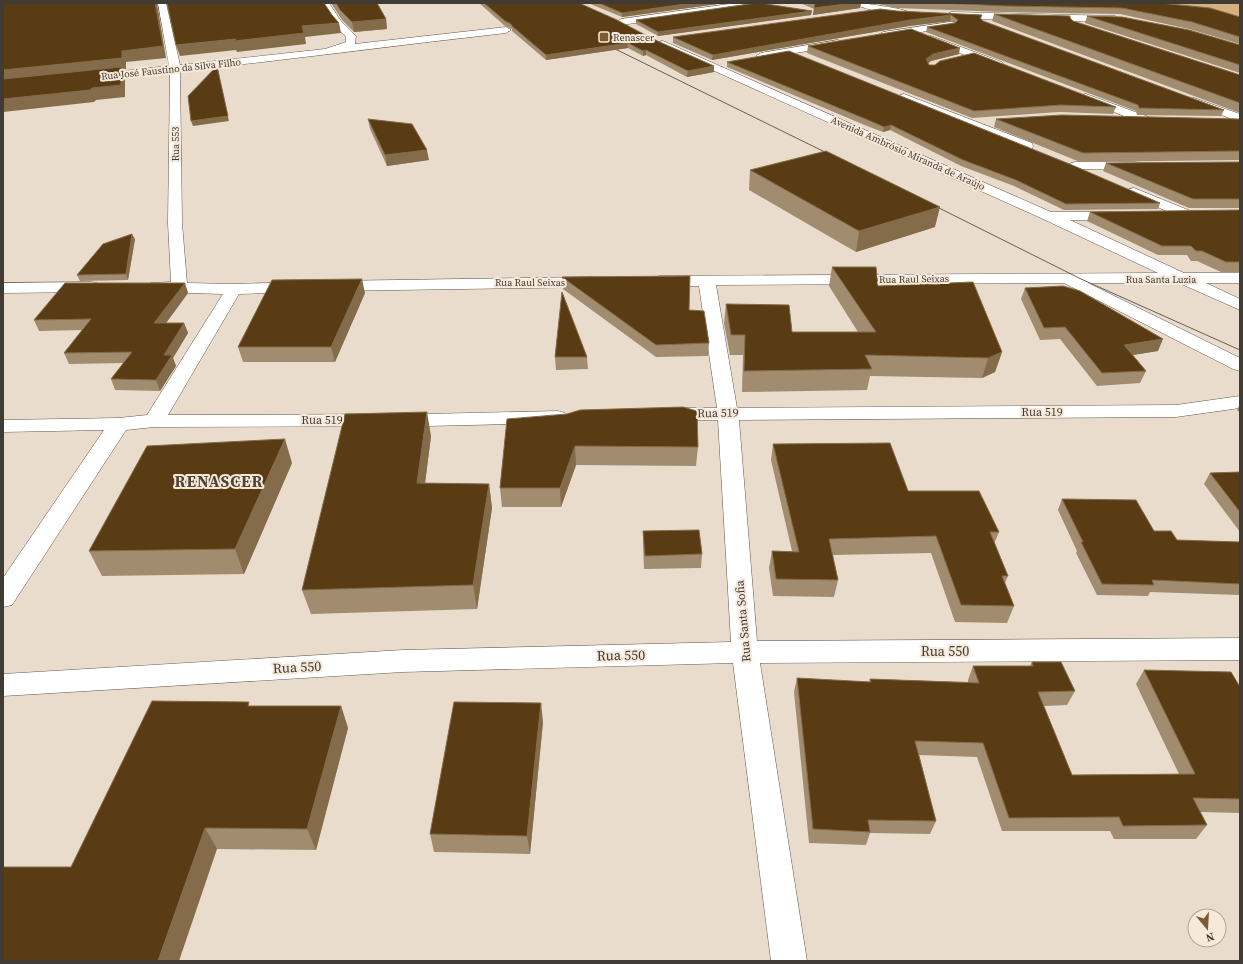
<svg xmlns="http://www.w3.org/2000/svg" width="1243" height="964" font-family="'Source Serif 4',serif">
<style>
.green{fill:#d7b081}
.lines{fill:none;stroke-linecap:round;stroke-linejoin:round}
.minor-casing{stroke:#63584b;stroke-width:1}
.minor{fill:#fff;fill-rule:evenodd}
.tram{stroke:#665f57;stroke-width:1}
.wall{fill:#a18c70}
.shaded-wall{fill:#846c4b}
.building{fill:#593c13;stroke:#846c4b}
.poi-dot{fill:#7c5b31;stroke:#f7e9da;stroke-width:1.5}
.labels{text-anchor:middle;dominant-baseline:central;stroke-width:4;stroke-linejoin:round;paint-order:stroke}
.far-poi-label{font-size:10px;fill:#403b35;stroke:#f7e9da;text-anchor:start}
.far-street-label{font-size:10px;fill:#403b35;stroke:#f7e9da}
.street-label{font-size:12px;fill:#403b35;stroke:#f7e9da}
.near-street-label{font-size:14px;fill:#403b35;stroke:#f7e9da}
.district-label{font-size:16px;font-weight:bold;letter-spacing:1px;fill:#4e4337;stroke:#f7e9da}
</style>
<rect width="100%" height="100%" fill="#e9dccd"/>
<polygon class="green" points="1130,3 1240,3 1240,21"/>
<g class="lines">
<g class="minor-casing">
<g id="minor">
<path d="M158 3H166L180 65 325 49 346 42V37L335 25 321 3H329L341 21 356 36 355 44 506 27 511 30 506 33C397 45 289 60 180 71L182 223 187 283 234 284 299 282 305 283 307 287 305 291 299 292 239 294 168 415 427 414 558 411 565 413 568 417 565 421 558 423 427 426 154 427 126 430 12 605 3 607V578L104 430 3 432V420L119 418 147 415 223 294 157 292 151 291 149 287 151 283 171 282 168 223 170 73 94 80 89 77 94 74 169 66Z"/>
<polygon points="736,3 759,3 755,6 621,25 616,22 621,19"/>
<path d="M854 3C862 3 905 8 910 13 902 20 865 8 855 5Z"/>
<polygon points="952,12 1115,16 1120,19 1115,22 1003,20 949,17 947,15 949,13"/>
<polygon points="956,21 961,24 959,26 883,38 878,35 883,32"/>
<polygon points="931,36 1002,62 1003,64 1002,66 994,66 928,41 926,39"/>
<polygon points="838,40 843,43 842,45 761,59 756,56 761,53"/>
<polygon points="663,41 1051,212 1119,212 1124,213 1126,216 1124,219 1119,220 1070,220 1184,273 1240,273 1240,283 1206,283 1240,299 1240,310 1179,283 1088,283 1240,358 1240,371 1233,369 1064,283 716,285 737,408 1176,405 1240,396 1240,408 1176,417 739,420 757,641 1240,638 1240,660 760,663 807,961 771,961 733,663 403,672 3,696 3,674 403,650 731,642 718,420 666,420 659,418 656,414 659,410 666,408 717,408 699,286 659,286 653,284 651,281 653,278 659,276 1158,273 1043,219 659,46 658,44 659,42"/>
<polygon points="904,94 1032,143 1033,146 1032,149 1022,149 900,99 898,97 900,95"/>
<polygon points="1086,94 1149,117 1151,120 1149,123 1141,123 1082,99 1080,97 1082,95"/>
<polygon points="1194,98 1240,114 1240,122 1190,103 1188,101 1190,99"/>
<polygon points="1076,162 1135,162 1140,163 1142,166 1140,169 1135,170 1071,169 1069,166 1071,163"/>
<polygon points="1134,188 1193,212 1195,215 1193,218 1188,219 1183,218 1129,195 1127,192 1129,189"/>
<polygon points="593,277 599,278 601,282 599,286 593,287 333,291 327,290 325,286 327,282 333,281"/>
<polygon points="91,282 97,283 99,287 97,291 91,292 3,293 3,283"/>
</g>
</g>
<use href="#minor" class="minor"/>
<g class="tram">
<polyline points="607,45 833,156"/>
<polyline points="929,203 1081,279 1240,350"/>
</g>
</g>
<g class="wall">
<polygon points="331,3 377,3 386,19 387,29 354,32 342,20"/>
<polygon points="479,3 579,3 714,72 687,77 646,55 643,56 628,48 546,60 512,31 512,29 505,26"/>
<polygon points="588,3 725,3 622,17"/>
<polygon points="800,3 861,3 860,8 813,15 814,9"/>
<polygon points="874,3 1160,3 1240,17 1240,44 1189,29 1120,14 1003,12 896,8"/>
<polygon points="756,4 811,15 658,36 636,24 636,20"/>
<polygon points="897,11 982,15 981,19 983,21 1224,110 1221,116 1137,115 1136,111 926,32 927,27 954,23 950,21 909,26 712,60 673,43 673,37"/>
<polygon points="994,14 1070,18 1073,21 1240,75 1240,113 992,21"/>
<polygon points="1087,16 1240,45 1240,73 1085,23"/>
<polygon points="808,46 959,54 931,61 928,63 929,65 1116,107 1113,114 1059,112 972,118 807,53"/>
<polygon points="727,62 1160,203 1158,209 1064,210 1014,186 961,166 890,130 883,132 867,126 727,67"/>
<polygon points="368,119 429,160 387,166 370,129"/>
<polygon points="996,119 1240,119 1240,160 1080,162 994,127"/>
<polygon points="1240,162 1240,208 1189,208 1103,171 1106,163"/>
<polygon points="750,170 935,227 856,252 749,190"/>
<polygon points="1240,210 1240,272 1221,272 1197,261 1191,261 1187,255 1158,255 1087,221 1090,212"/>
<polygon points="135,239 128,280 80,281 77,275"/>
<polygon points="832,267 878,286 1002,352 995,372 982,378 870,376 867,390 742,392 743,355 730,355 724,323 726,304 792,332 858,332 829,286"/>
<polygon points="562,277 689,310 709,343 708,356 656,357 563,289"/>
<polygon points="185,283 188,293 166,323 184,323 188,333 173,358 176,366 160,391 115,390 111,379 124,363 69,364 64,353 82,330 39,331 34,320"/>
<polygon points="1025,288 1158,351 1133,355 1146,371 1140,383 1097,386 1060,339 1040,340 1021,299"/>
<polygon points="365,293 335,362 243,362 238,347"/>
<polygon points="555,357 587,357 588,369 556,370"/>
<polygon points="1240,404 1240,413 1237,410"/>
<polygon points="507,419 698,447 696,466 576,465 561,507 502,507 500,488"/>
<polygon points="431,436 425,483 489,484 492,508 477,609 311,614 302,590"/>
<polygon points="773,444 908,491 999,532 994,544 1008,576 1005,583 1014,606 1007,623 955,622 931,553 833,555 838,580 834,597 773,596 769,568 772,551 792,551 771,460"/>
<polygon points="292,463 244,574 102,576 89,551"/>
<polygon points="1240,472 1240,532 1204,484 1210,473"/>
<polygon points="1062,499 1154,531 1177,540 1240,542 1240,595 1150,592 1148,596 1097,595 1076,553 1077,551 1058,510"/>
<polygon points="643,531 702,554 701,568 644,569 643,544"/>
<polygon points="1032,662 1075,691 1067,705 1044,706 1072,775 1179,774 1136,684 1144,670 1240,687 1240,813 1200,812 1207,825 1196,839 1114,839 1110,831 1002,831 977,757 919,755 936,821 930,834 870,833 866,845 809,843 794,692 797,678 869,682 870,679 968,682 968,680 973,666 1030,666"/>
<polygon points="251,706 341,706 348,728 316,850 217,849 71,867"/>
<polygon points="543,722 530,854 434,852 430,834"/>
</g>
<g class="shaded-wall">
<polygon points="155,3 157,3 166,58 126,62 126,69 122,70 125,79 125,97 96,100 94,102 3,112 3,70 122,51"/>
<polygon points="692,3 725,3 622,17 622,13"/>
<polygon points="854,3 861,3 860,8 813,15 814,8"/>
<polygon points="812,11 811,15 658,36 658,32"/>
<polygon points="951,15 950,21 909,26 712,60 713,55 910,20"/>
<polygon points="386,19 387,29 354,32 352,22"/>
<polygon points="339,23 341,33 305,37 306,44 237,52 236,50 180,56 176,45 236,39 302,26"/>
<polygon points="628,43 628,48 546,60 546,55"/>
<polygon points="960,48 959,54 931,61 925,66 926,59 933,54"/>
<polygon points="646,50 646,55 643,56 643,51"/>
<polygon points="714,66 714,72 687,77 688,71"/>
<polygon points="218,71 229,121 193,126 191,121"/>
<polygon points="891,125 890,130 883,132 884,127"/>
<polygon points="427,150 429,160 387,166 385,155"/>
<polygon points="940,207 935,227 856,252 859,231"/>
<polygon points="132,234 135,239 128,280 126,274"/>
<polygon points="362,279 365,293 335,362 331,347"/>
<polygon points="185,283 188,293 158,334 154,323"/>
<polygon points="184,323 188,333 173,358 176,366 160,391 156,380 164,355"/>
<polygon points="1163,339 1158,351 1119,357 1124,345"/>
<polygon points="1002,352 995,372 982,378 988,358"/>
<polygon points="427,412 431,436 422,507 417,483"/>
<polygon points="285,439 292,463 244,574 235,549"/>
<polygon points="575,446 576,465 561,507 560,488"/>
<polygon points="489,484 492,508 477,609 473,585"/>
<polygon points="541,703 543,722 530,854 527,836"/>
<polygon points="341,706 348,728 316,850 307,829"/>
<polygon points="205,828 217,849 179,961 158,961"/>
</g>
<g class="building">
<polygon points="3,3 155,3 163,46 122,51 122,58 3,70"/>
<polygon points="167,3 324,3 332,15 339,23 302,26 304,33 234,41 236,39 176,45"/>
<polygon points="336,3 377,3 386,19 352,22 340,10"/>
<polygon points="484,3 579,3 617,20 653,39 714,66 688,71 646,50 643,51 628,43 546,55 512,26 511,24 505,21"/>
<polygon points="599,3 692,3 622,13"/>
<polygon points="756,3 760,3 812,11 658,32 636,20"/>
<polygon points="815,3 854,3 814,8"/>
<polygon points="940,3 1160,3 1210,8 1240,17 1240,37 1192,22 1122,8 1005,6"/>
<polygon points="880,9 897,11 982,15 980,18 983,21 1224,110 1139,108 1138,105 927,27 955,23 958,20 951,15 910,20 713,55 673,37"/>
<polygon points="994,14 1070,16 1070,18 1073,21 1240,75 1240,103"/>
<polygon points="1087,16 1122,17 1189,30 1240,45 1240,65"/>
<polygon points="911,29 960,48 933,54 926,59 929,65 935,65 940,61 974,53 1116,107 1061,105 974,111 808,46"/>
<polygon points="789,51 1072,165 1160,203 1066,204 1016,180 963,160 891,125 884,127 868,120 727,62"/>
<polygon points="217,66 228,116 191,121 188,96"/>
<polygon points="121,67 121,85 92,88 90,90 3,99 3,79"/>
<polygon points="1062,115 1239,119 1240,119 1240,151 1083,153 996,119"/>
<polygon points="368,119 412,124 427,150 385,155"/>
<polygon points="826,151 940,207 859,231 750,170"/>
<polygon points="1240,162 1240,199 1193,199 1106,163"/>
<polygon points="1240,210 1240,262 1226,262 1202,251 1196,251 1191,246 1162,246 1090,212"/>
<polygon points="132,234 126,274 77,275 103,244"/>
<polygon points="832,267 876,267 878,286 973,282 1002,352 988,358 865,355 872,369 744,371 745,335 731,335 726,304 789,305 792,332 876,332"/>
<polygon points="690,276 689,310 704,311 709,343 656,345 562,277"/>
<polygon points="362,279 331,347 238,347 272,280"/>
<polygon points="65,283 185,283 154,323 184,323 164,355 172,355 156,380 111,379 132,352 64,353 91,319 34,320"/>
<polygon points="1063,286 1080,291 1163,339 1124,345 1146,371 1102,373 1065,327 1044,328 1025,288"/>
<polygon points="562,292 587,357 555,357"/>
<polygon points="683,407 697,411 698,447 575,446 560,488 500,488 507,419 567,414 580,410"/>
<polygon points="427,412 417,483 489,484 473,585 302,590 345,414"/>
<polygon points="285,439 235,549 89,551 147,446"/>
<polygon points="890,443 908,491 979,491 999,532 990,532 1008,576 1002,576 1014,606 961,605 936,536 829,539 838,580 776,579 772,551 799,552 773,444"/>
<polygon points="1240,472 1240,512 1210,473"/>
<polygon points="1062,499 1136,500 1154,531 1171,531 1177,540 1240,542 1240,584 1152,580 1154,585 1102,584 1081,542 1083,542"/>
<polygon points="699,530 702,554 645,556 643,531"/>
<polygon points="1032,662 1061,662 1075,691 1038,692 1072,775 1195,774 1144,670 1231,672 1240,687 1240,799 1193,798 1207,825 1123,826 1119,817 1009,818 983,743 915,741 936,821 868,820 870,832 813,829 797,678 871,682 870,679 979,683 973,666 1033,666"/>
<polygon points="152,701 249,702 248,706 341,706 307,829 205,828 158,961 3,961 3,867 71,867"/>
<polygon points="454,702 541,703 527,836 430,834"/>
</g>
<rect class="poi-dot" x="599" y="32" width="10" height="10" rx="2"/>
<g class="labels">
<g class="far-poi-label">
<text x="613" y="37">Renascer</text>
</g>
<g class="far-street-label">
<text transform="translate(171 69) rotate(-6)">Rua José Faustino da Silva Filho</text>
<text transform="translate(175 144) rotate(-90)">Rua 553</text>
<text transform="translate(908 153) rotate(24)">Avenida Ambrósio Miranda de Araújo</text>
<text transform="translate(914 279) rotate(-1)">Rua Raul Seixas</text>
<text x="1161" y="279">Rua Santa Luzia</text>
<text x="530" y="282">Rua Raul Seixas</text>
</g>
<g class="street-label">
<text x="1042" y="412">Rua 519</text>
<text transform="translate(718 413) rotate(-1)">Rua 519</text>
<text x="322" y="420">Rua 519</text>
<text transform="translate(743 621) rotate(-95)">Rua Santa Sofia</text>
</g>
<g class="near-street-label">
<text x="945" y="651">Rua 550</text>
<text transform="translate(621 655) rotate(-1)">Rua 550</text>
<text transform="translate(297 667) rotate(-3)">Rua 550</text>
</g>
<g class="district-label">
<text x="219" y="481">RENASCER</text>
</g>
</g>
<rect width="1243" height="964" fill="none" stroke="#403b35" stroke-width="8"/>
<g transform="translate(1207 928) rotate(162)"><circle r="19" fill="#f7e9da" stroke="#aea398"/>
<path d="M0-3L7 15L0 10L-7 15Z" fill="#7c5b31"/>
<text y="-6" font-size="11" font-weight="bold" text-anchor="middle" fill="#403b35">N</text>
</g>
</svg>
